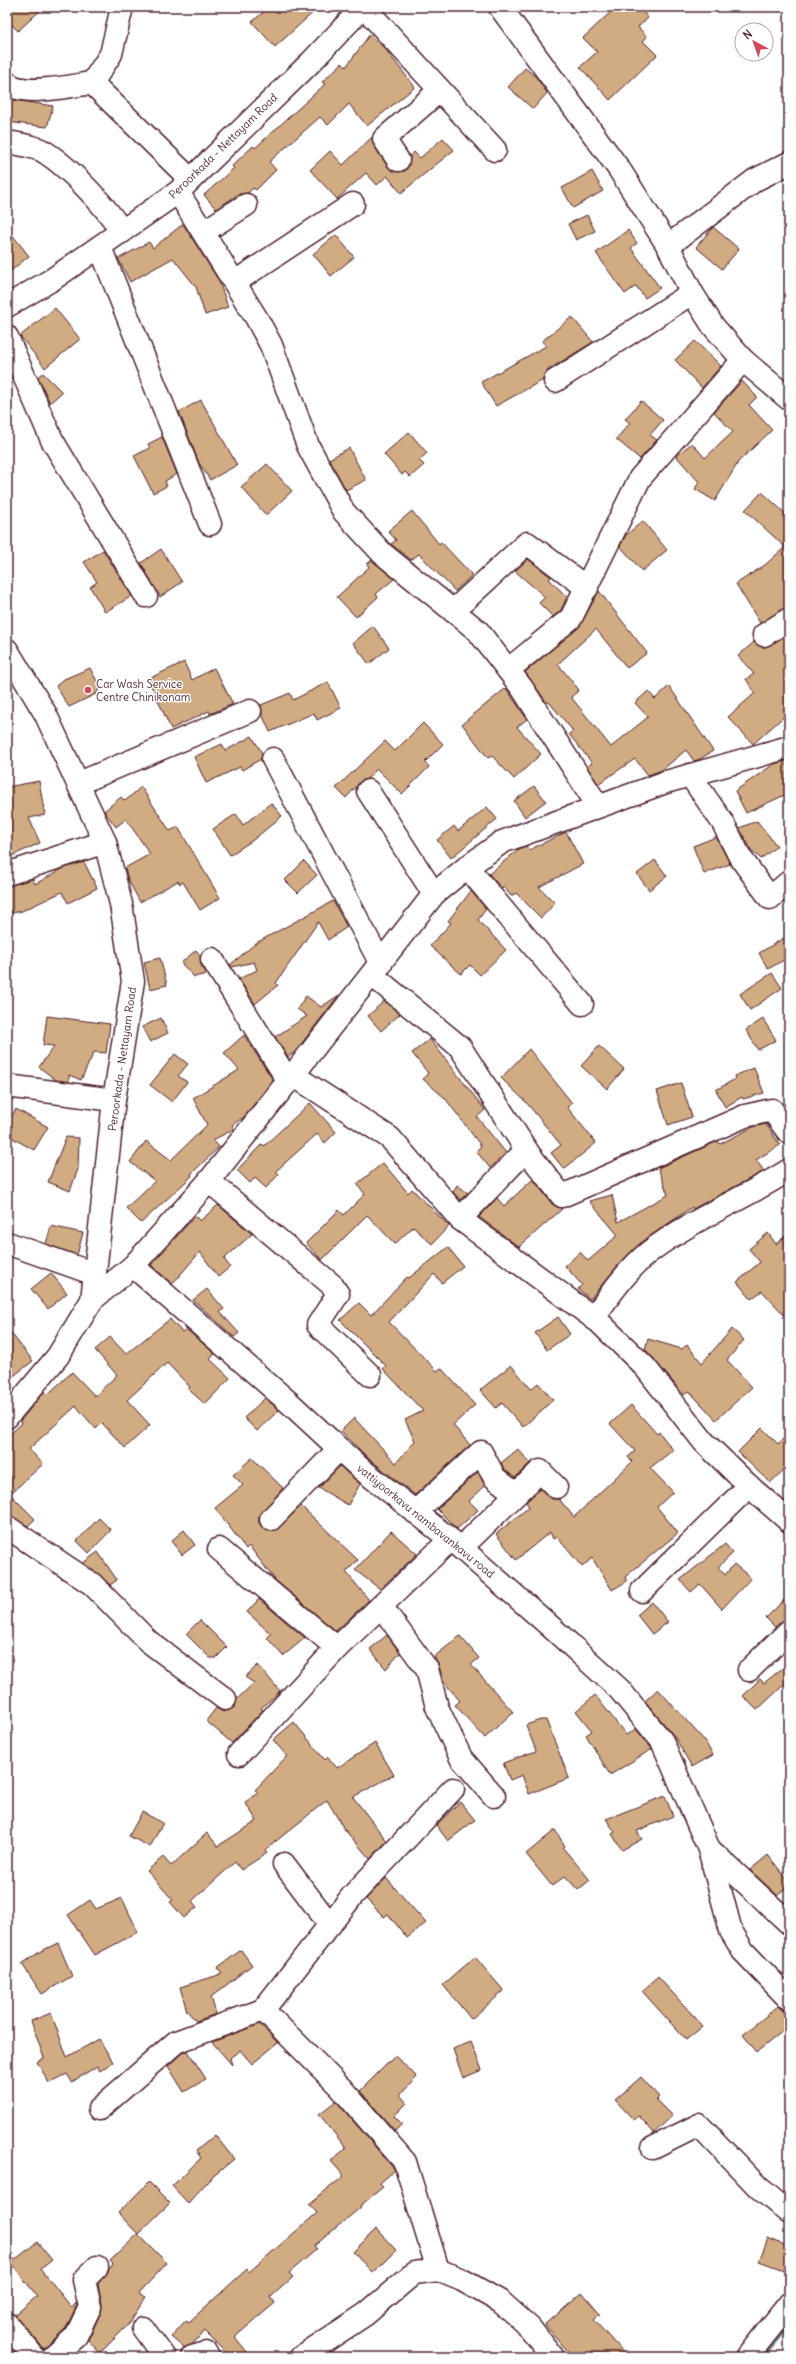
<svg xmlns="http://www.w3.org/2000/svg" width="796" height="2364" font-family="Delius,sans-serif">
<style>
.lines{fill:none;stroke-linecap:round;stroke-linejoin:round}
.stream{stroke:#6c8a98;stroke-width:6}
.building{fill:#d1ab82;stroke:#4a1f2b}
.minor-casing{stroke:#4a1f2b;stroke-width:25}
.minor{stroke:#fff;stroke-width:22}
.poi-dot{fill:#d1495b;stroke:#fff;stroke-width:1.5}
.labels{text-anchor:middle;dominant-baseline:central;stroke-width:3;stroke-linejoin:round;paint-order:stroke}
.street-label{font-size:11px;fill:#4a1f2b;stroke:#fff}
.poi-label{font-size:11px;fill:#4a1f2b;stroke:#fff;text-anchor:start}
</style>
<rect width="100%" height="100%" fill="#fff"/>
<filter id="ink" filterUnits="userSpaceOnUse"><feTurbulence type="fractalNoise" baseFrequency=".025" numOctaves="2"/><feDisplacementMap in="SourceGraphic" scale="8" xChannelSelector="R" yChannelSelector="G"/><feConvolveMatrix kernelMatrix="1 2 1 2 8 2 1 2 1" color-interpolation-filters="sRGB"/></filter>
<g filter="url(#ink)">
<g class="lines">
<polyline class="stream" points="761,2357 789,2325"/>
</g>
<g class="building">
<polygon points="7,7 44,7 18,31 7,20"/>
<polygon points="269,7 319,7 275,47 252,22"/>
<polygon points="616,7 639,7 648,18 638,27 647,37 643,41 657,55 610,100 580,67 597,52 583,38"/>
<polygon points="370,34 385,49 415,87 367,126 349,104 328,125 320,117 269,162 276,170 256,190 253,188 248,193 239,194 216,209 204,195 234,168 232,166 253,146 255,148 310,98 325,84 322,82 342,63 346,67"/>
<polygon points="525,68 536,77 547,93 533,109 508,87"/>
<polygon points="7,99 53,106 47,127 7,122"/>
<polygon points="372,137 374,146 388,167 398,172 405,171 409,166 410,156 414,152 420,158 443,138 454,150 401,193 387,176 377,185 366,173 337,199 310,170 330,151 343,165"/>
<polygon points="592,171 603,191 573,208 562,188"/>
<polygon points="587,215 595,231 576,240 568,224"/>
<polygon points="183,224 219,281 228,307 205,315 196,287 173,258 130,282 120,262 118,259 149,242 153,248"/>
<polygon points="713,227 739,249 722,269 696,247"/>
<polygon points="7,228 29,256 7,274"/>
<polygon points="628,230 637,243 631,248 660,288 645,298 636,286 625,294 596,253"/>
<polygon points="336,235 354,257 331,276 313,254"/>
<polygon points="55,308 80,339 45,368 20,336"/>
<polygon points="572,317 593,342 548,370 543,380 496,406 481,382 546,346 542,341"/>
<polygon points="695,341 721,366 702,388 675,360"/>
<polygon points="43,373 62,392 50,403 38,377"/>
<polygon points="742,381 757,397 749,405 772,430 739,461 715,501 695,489 699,482 676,456 692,443 705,458 733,432 714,412"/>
<polygon points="201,400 237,465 210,480 199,463 179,412"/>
<polygon points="641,401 663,420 650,435 657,440 640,459 616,439 630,423 625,419"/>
<polygon points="409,432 427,453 419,460 424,465 410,477 405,472 402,475 384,454"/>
<polygon points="162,437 177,474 165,481 167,486 153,493 134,456 150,448 148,444"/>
<polygon points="349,448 366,480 346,490 329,459"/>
<polygon points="267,464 292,491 266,515 241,487"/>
<polygon points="762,492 789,517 789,607 760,623 736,584 765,565 785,547 745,510"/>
<polygon points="412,511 439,544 441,542 472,575 455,591 419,554 411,560 391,544 396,540 388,531"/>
<polygon points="643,521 667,550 642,571 620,546 626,535"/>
<polygon points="161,549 182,582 160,597 141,563"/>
<polygon points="103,550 132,596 105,612 90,587 97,582 84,562"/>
<polygon points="528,559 551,577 549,579 567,597 561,610 553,617 539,603 545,597 515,571"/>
<polygon points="372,560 394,579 376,594 378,597 356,617 337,597 369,567 367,564"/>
<polygon points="599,591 647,653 627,668 596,629 558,664 579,690 571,697 611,747 648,717 635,703 648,691 655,699 669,686 713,751 700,759 694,761 686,750 662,770 648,775 635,759 598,784 587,767 592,763 569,734 573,731 549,702 547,703 525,672 579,627"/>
<polygon points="373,626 389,648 369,664 353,643"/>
<polygon points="789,634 789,712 753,744 728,717 755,693 746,679 754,674 738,656 754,642 759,646 765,647"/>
<polygon points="184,662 192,680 214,668 233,704 210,714 209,711 171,729 148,679"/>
<polygon points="90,668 100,687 96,694 69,707 56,686 64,679"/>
<polygon points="328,682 341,708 317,720 314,713 270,732 262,714 261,705 290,693 293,700"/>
<polygon points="506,688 527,719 517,727 541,754 514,779 492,756 488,758 462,724"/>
<polygon points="423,723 443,744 425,762 429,767 402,794 377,769 367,779 361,781 346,798 336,788 385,741 395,751"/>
<polygon points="252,736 262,753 261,759 242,770 240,767 206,783 194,757 222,744 225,751"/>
<polygon points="789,760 789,793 746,813 735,791 774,764"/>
<polygon points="39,781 45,815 29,818 40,843 7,858 7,787"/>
<polygon points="534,786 546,801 525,817 514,801"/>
<polygon points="141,787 170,831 178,827 220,898 200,910 183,882 180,884 178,881 140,902 128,880 125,868 150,854 126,819 116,827 104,811 121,797 125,801"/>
<polygon points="271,803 282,816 253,840 230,855 213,829 236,814 243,825"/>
<polygon points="487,807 497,819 451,858 437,840 454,826 458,831"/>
<polygon points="757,821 777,846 761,859 751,850 739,828"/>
<polygon points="566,832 583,864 539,887 555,903 541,918 516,893 511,896 503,886 502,889 489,874 519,849 526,846 529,850"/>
<polygon points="716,837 730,864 704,874 693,846"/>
<polygon points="655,860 667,876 649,890 637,874"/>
<polygon points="304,861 317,875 298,893 285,880"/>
<polygon points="84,862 97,888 68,903 62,892 22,911 7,914 7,886 33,879 35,884 64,868"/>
<polygon points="471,891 486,909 478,920 506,950 480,975 470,965 461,974 430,946 451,923 448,921"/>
<polygon points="333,901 347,927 328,940 318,922 276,983 278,985 255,1004 239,979 257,970 254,962 232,967 230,965 256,943"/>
<polygon points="789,935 789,957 768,969 759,953"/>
<polygon points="196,950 200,955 201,965 207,974 194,977 181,963"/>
<polygon points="160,958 167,985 150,989 144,962"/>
<polygon points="772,973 782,988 750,1010 740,994"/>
<polygon points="339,995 295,1052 288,1057 275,1037 307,1016 297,1009 306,996 321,1007"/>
<polygon points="384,1001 400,1014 381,1031 368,1016"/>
<polygon points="47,1016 110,1024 106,1053 94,1052 81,1080 69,1075 69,1082 56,1080 39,1067 54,1046 43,1045"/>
<polygon points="161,1018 168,1033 150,1042 142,1027"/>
<polygon points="763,1019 776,1040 758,1050 746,1030"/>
<polygon points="244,1035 273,1080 244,1117 232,1125 234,1129 213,1140 219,1147 191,1174 192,1176 141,1223 126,1208 155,1181 130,1162 146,1141 171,1160 207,1125 193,1098 239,1070 224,1053"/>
<polygon points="430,1039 485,1110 477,1117 506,1153 490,1168 476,1151 481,1146 445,1098 423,1079 428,1073 412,1053"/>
<polygon points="599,1046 624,1069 607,1089 581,1066"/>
<polygon points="529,1049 572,1103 567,1107 596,1143 564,1169 551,1153 561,1145 526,1102 501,1078"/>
<polygon points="175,1054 188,1064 178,1076 187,1082 172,1102 150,1085"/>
<polygon points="754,1068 764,1093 743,1099 742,1097 725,1107 716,1090 735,1079 734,1076"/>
<polygon points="681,1083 692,1117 668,1125 657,1091"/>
<polygon points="310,1103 336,1132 325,1143 317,1134 276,1171 279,1174 266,1188 255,1178 250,1183 237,1170 262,1144 264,1146"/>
<polygon points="16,1109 48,1127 34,1150 7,1135 7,1124"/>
<polygon points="766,1124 780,1145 756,1160 764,1171 693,1209 692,1207 642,1242 620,1263 590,1299 578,1289 582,1285 565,1266 580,1252 588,1261 618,1235 589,1201 612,1195 618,1222 668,1195 658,1168 718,1141 720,1144 753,1127"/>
<polygon points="66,1137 79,1138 78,1169 70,1191 48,1182"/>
<polygon points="383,1163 408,1193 412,1189 449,1226 432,1244 413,1227 395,1244 367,1215 322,1260 306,1243 339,1210 344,1215 365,1194 357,1184"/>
<polygon points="533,1179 552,1204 562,1209 519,1247 479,1217 497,1198 504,1206"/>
<polygon points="457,1185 468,1193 460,1200 453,1192"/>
<polygon points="218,1205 252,1234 224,1259 230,1267 218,1277 200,1252 172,1284 151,1265 195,1216 200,1221"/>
<polygon points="51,1226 83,1233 77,1255 46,1244"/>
<polygon points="768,1233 776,1244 789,1233 789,1320 762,1291 751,1299 737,1282 760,1262 749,1249"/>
<polygon points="448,1247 463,1266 442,1283 434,1274 389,1322 437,1371 441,1368 475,1405 453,1425 470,1445 415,1495 368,1458 341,1431 354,1418 396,1463 415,1441 405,1420 423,1411 383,1369 386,1366 340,1320 359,1303 371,1315 407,1277 409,1278"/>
<polygon points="51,1273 67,1293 48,1309 31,1289"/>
<polygon points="207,1289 224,1309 220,1312 239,1333 234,1337 193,1300"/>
<polygon points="558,1317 570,1334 547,1350 535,1333"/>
<polygon points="170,1319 182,1332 186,1329 215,1354 210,1359 230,1378 205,1404 188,1389 190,1387 167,1363 127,1400 150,1425 125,1448 102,1423 96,1429 76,1406 29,1449 43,1464 10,1494 35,1519 28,1526 7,1515 7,1437 22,1423 20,1421 45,1391 48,1394 72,1372 95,1396 117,1375 95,1350 110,1337 126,1354"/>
<polygon points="7,1328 33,1361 7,1381"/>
<polygon points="732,1329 744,1340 727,1360 752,1387 716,1420 689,1391 684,1395 645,1349 648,1339 682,1349 687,1345 702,1363"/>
<polygon points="511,1365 531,1389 538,1383 553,1400 523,1427 502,1403 496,1408 480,1390"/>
<polygon points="7,1384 13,1390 7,1398"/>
<polygon points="265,1398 279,1410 257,1431 244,1418"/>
<polygon points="631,1405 657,1434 659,1432 673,1450 650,1468 673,1492 657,1507 678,1533 625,1577 627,1581 612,1590 592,1558 582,1567 557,1537 553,1539 550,1532 516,1560 496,1534 529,1507 526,1502 540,1489 552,1499 559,1499 574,1517 632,1462 628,1457 635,1451 610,1424"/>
<polygon points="762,1428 778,1444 789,1433 789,1465 770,1483 738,1452"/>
<polygon points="518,1449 530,1463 515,1478 505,1470 501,1463"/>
<polygon points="252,1458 283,1488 259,1516 259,1523 263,1528 268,1531 275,1531 301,1506 358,1560 346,1572 369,1600 336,1631 275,1580 249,1546 246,1549 215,1508 243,1485 233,1475"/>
<polygon points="340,1466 360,1484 348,1505 319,1488"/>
<polygon points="478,1472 485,1486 469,1501 478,1510 457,1529 437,1509"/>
<polygon points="99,1518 111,1530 89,1553 77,1541"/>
<polygon points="184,1530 195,1545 182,1555 171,1541"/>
<polygon points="391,1531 417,1554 380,1589 355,1570"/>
<polygon points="725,1544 733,1553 718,1567 725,1575 734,1564 751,1578 722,1609 700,1584 691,1592 680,1580"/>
<polygon points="98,1552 117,1580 110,1585 83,1563"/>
<polygon points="789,1595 789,1617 775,1627 766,1618"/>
<polygon points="259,1599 305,1638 283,1656 267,1638 271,1634 247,1612"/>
<polygon points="652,1602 668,1622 652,1634 637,1615"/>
<polygon points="200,1620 227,1647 216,1658 210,1658 186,1634"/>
<polygon points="387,1635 400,1653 386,1669 370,1649"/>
<polygon points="460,1636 479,1658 471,1665 513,1712 485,1738 455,1705 460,1701 443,1681 439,1666 434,1657"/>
<polygon points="789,1663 789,1680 757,1710 743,1696 760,1679 764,1683"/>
<polygon points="258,1665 280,1691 261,1708 263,1710 232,1743 206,1721 216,1708 223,1712 235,1707 237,1699 254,1683 245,1677"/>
<polygon points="658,1689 703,1739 713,1755 692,1767 674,1736 645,1701"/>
<polygon points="595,1695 626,1735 636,1729 652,1749 610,1775 586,1735 592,1731 576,1711"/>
<polygon points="540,1720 546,1720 569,1778 529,1794 522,1775 510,1780 503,1763 536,1751 526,1725"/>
<polygon points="294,1722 325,1760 328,1757 337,1768 375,1743 394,1775 353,1797 387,1841 370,1859 344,1829 327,1800 265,1850 267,1853 241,1870 235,1862 192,1901 197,1907 184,1918 170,1902 173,1900 147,1871 163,1857 171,1866 207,1833 218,1846 257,1821 245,1802 259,1793 255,1790 287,1756 273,1740"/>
<polygon points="665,1796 673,1816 637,1831 642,1839 622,1850 612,1834 615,1832 606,1819"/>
<polygon points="460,1802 475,1820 448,1841 436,1825"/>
<polygon points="142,1812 163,1823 150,1847 129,1836"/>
<polygon points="555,1830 565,1846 563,1848 590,1880 578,1890 565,1876 552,1886 526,1854"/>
<polygon points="768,1855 789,1882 789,1885 777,1895 750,1870"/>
<polygon points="386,1878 426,1923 407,1938 388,1914 384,1917 366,1899"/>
<polygon points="122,1898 138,1932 95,1955 68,1915 90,1900 96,1909"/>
<polygon points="58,1943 72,1976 42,1994 22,1964 41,1951"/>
<polygon points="241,1950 252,1965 211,1997 216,2014 196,2021 187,2011 180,1987 222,1974 217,1968"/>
<polygon points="475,1957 504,1991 471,2019 443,1985"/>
<polygon points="658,1977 703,2026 686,2040 642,1991"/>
<polygon points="778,2006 789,2017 789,2026 757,2052 743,2035"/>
<polygon points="51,2013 67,2057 99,2039 113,2062 100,2071 97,2066 72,2082 67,2074 49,2083 37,2062 44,2058 31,2021"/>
<polygon points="260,2024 278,2043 252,2064 240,2050 230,2058 232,2065 212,2042"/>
<polygon points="471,2042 482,2070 463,2078 453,2049"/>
<polygon points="188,2051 206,2079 184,2092 168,2066 182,2053"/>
<polygon points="395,2056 417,2077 400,2095 407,2103 394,2116 402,2124 395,2131 360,2091"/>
<polygon points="641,2077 659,2097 656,2100 672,2116 654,2133 639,2116 634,2120 615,2100"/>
<polygon points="336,2101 395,2170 380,2183 383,2187 360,2206 361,2207 314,2246 317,2249 289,2273 293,2277 271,2297 275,2303 235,2337 251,2357 230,2357 204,2331 193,2344 184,2348 171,2337 186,2320 189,2322 247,2269 249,2272 317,2213 309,2204 344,2176 331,2161 346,2148 319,2114"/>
<polygon points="215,2135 234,2159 210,2179 188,2203 172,2186 201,2158 196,2151"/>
<polygon points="149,2182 170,2203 138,2234 118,2213"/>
<polygon points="376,2229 396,2250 373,2273 353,2252"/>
<polygon points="138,2234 167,2263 139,2293 146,2297 127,2326 100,2353 88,2340 101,2312 102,2304 98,2284 113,2264 110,2261"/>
<polygon points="768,2238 789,2247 789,2272 759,2261"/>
<polygon points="37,2242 52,2260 41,2269 72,2308 76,2303 77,2305 66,2328 44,2349 15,2315 37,2296 11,2263"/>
<polygon points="582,2293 600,2314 594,2320 627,2357 573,2357 545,2325"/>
</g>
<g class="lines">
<g class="minor-casing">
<g id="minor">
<polyline points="364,7 495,150"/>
<polyline points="500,7 619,169 668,246 692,293 713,326 743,360 789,399"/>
<path d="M7 83C23 97 70 86 92 83L190 179"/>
<polyline points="92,83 111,54 122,7"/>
<path d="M7 142C18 144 33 146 43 151 68 166 107 207 122 232"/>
<polyline points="398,160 384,139 440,90"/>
<polyline points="178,192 257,319 271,345 308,446 344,512 383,554 478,631 522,688 598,806"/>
<polyline points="203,232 246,205"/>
<polyline points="668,246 755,180 789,163"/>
<polyline points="100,247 210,524"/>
<polyline points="235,282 353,204"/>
<polyline points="7,306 53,279 178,192 311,62 363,7"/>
<polyline points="7,337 52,440 146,596"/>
<polyline points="555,381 692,293"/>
<polyline points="453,611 527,543 587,588"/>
<polyline points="764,635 789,619"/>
<polyline points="7,650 45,713 105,842 121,904 133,981 114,1100 92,1300 58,1356 7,1417"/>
<polyline points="508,670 571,618 640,478 743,360"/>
<polyline points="273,759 381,964"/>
<polyline points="690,775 723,823 740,857 770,898 789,882"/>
<polyline points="79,783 250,711"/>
<polyline points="368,791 434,894"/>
<polyline points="467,867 582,1004"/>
<polyline points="7,874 105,842"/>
<polyline points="212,959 289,1082"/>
<polyline points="372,975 460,1047 529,1154 562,1196 745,1116 772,1110 789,1133"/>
<polyline points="293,1075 434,894 467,867 502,842 666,782 789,747"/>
<polyline points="7,1086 114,1100"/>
<polyline points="209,1181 332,1285 338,1294 318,1325 370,1375"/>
<polyline points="460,1219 526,1150"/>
<polyline points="7,1243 95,1274"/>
<polyline points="133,1266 209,1181 293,1075 390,1138 460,1219 599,1322 645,1367 704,1442 749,1486 789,1521"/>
<polyline points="92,1300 133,1266 293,1406 360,1468 461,1548 551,1627 619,1689 662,1741 709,1849 731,1931 743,1951 789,1999"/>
<path d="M593 1318C610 1295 627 1270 649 1252 692 1219 744 1199 789 1170"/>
<polyline points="415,1512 481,1452 495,1478 516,1494"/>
<polyline points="271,1519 339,1449"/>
<polyline points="7,1527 92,1584 148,1641 225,1699"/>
<polyline points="461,1548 540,1471 556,1487"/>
<polyline points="219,1549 337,1648"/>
<polyline points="642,1591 749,1486"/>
<polyline points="381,1606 427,1669 437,1707 461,1758 494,1796"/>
<polyline points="749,1670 789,1631"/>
<polyline points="239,1754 337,1648 450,1540"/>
<polyline points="709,1849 789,1923"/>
<polyline points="284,1864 330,1925"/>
<polyline points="99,2109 176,2042 263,2010"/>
<polyline points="653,2148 699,2125 758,2187 789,2213"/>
<polyline points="438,2270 405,2162 341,2088 263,2010 353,1895 453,1789"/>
<polyline points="7,2324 34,2357"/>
<polyline points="143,2328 164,2357"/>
<polyline points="53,2357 76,2336 90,2307 84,2280 97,2267"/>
<polyline points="192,2357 206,2353 208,2357"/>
<polyline points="301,2357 366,2314 414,2273 438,2270 462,2280 501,2302 530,2328 553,2357"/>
<polyline points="747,2357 789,2304"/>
</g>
</g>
<use href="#minor" class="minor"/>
</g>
</g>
<circle class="poi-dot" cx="88" cy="690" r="4"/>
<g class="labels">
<g class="street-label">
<text transform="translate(223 146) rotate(-44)">Peroorkada - Nettayam Road</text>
<text transform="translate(122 1059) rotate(-82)">Peroorkada - Nettayam Road</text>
<text transform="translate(426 1521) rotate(39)">vattiyoorkavu nambavankavu road</text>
</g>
<g class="poi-label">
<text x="96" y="684">Car Wash Service<tspan x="96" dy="13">Centre Chinikonam</tspan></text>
</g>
</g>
<rect width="796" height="2364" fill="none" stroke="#fff" stroke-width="24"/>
<rect x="12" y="12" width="772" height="2340" fill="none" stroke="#4a1f2b" stroke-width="1.5" filter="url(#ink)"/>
<g transform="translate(754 42) rotate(319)"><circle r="19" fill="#ffffff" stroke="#b7a5aa"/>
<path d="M0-3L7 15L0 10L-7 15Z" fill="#d1495b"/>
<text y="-6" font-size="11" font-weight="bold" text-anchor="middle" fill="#4a1f2b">N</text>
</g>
</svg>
